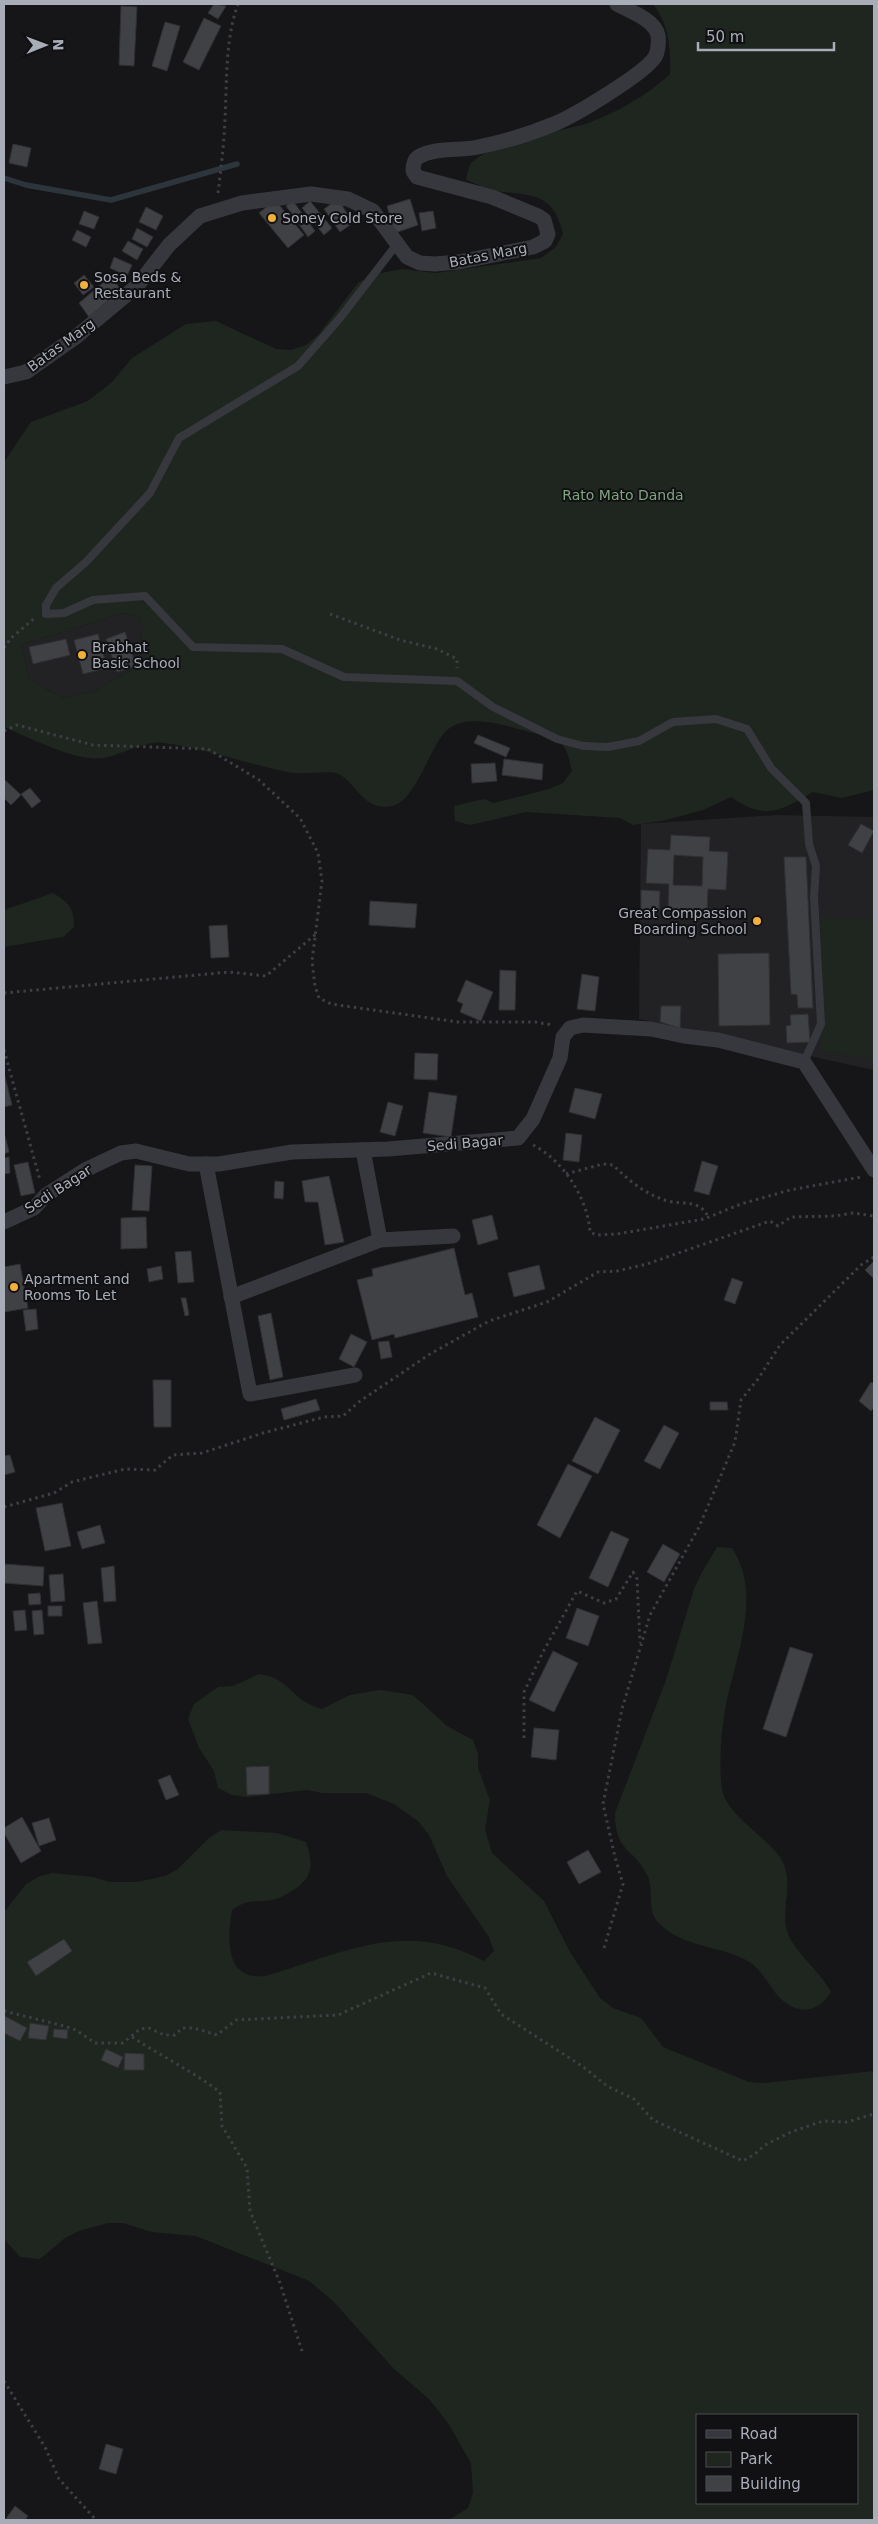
<svg xmlns="http://www.w3.org/2000/svg" width="878" height="2524" font-family="'DejaVu Sans',sans-serif">
<style>
.built{fill:#222225}
.green{fill:#1e261f;fill-rule:evenodd}
.lines{fill:none;stroke-linecap:round;stroke-linejoin:round}
.stream{stroke:#2c353c;stroke-width:5.5}
.building{fill:#404145;stroke:#303034;fill-rule:evenodd}
.path{stroke:#3d3f44;stroke-width:3;stroke-dasharray:2.5 4;stroke-linecap:butt}
.lane{stroke:#37383d;stroke-width:8}
.street{stroke:#37383d;stroke-width:15}
.poi-dot{fill:#f2b134;stroke:#111113;stroke-width:2}
.labels{text-anchor:middle;dominant-baseline:central;stroke-width:4;stroke-linejoin:round;paint-order:stroke}
.poi-label{font-size:14px;fill:#a8adb8;stroke:#111113;text-anchor:start}
.street-label{font-size:14px;fill:#a8adb8;stroke:#111113}
.park-label{font-size:14px;fill:#7fa381;stroke:#111113}
</style>
<rect width="100%" height="100%" fill="#161618"/>
<g class="built">
<polygon points="123,613 139,616 143,628 138,666 95,691 63,698 30,680 21,645"/>
<polygon points="776,815 874,817 874,1070 639,1019 641,824"/>
</g>
<g class="green">
<path d="M653 4H874V790L842 798 813 792C780 811 766 821 731 797L703 810 662 821 633 825 620 818 526 812 470 825 455 821 454 806 484 799 494 803 549 789 563 783 572 771C570 763 568 750 561 743 554 736 543 736 533 733 510 727 467 711 446 731 429 748 416 801 392 806 359 813 355 773 330 772 316 772 301 775 288 772 246 764 205 748 163 743 147 740 121 755 104 758 75 762 31 738 4 727V462L31 422 88 401 112 382 132 358 186 324 216 321 276 349 291 350 306 345 318 335 358 283 371 275 402 269 436 273 541 258 556 247 563 234C553 191 531 196 495 191 486 189 475 183 466 180 467 175 468 169 470 165 482 144 564 131 588 123 616 113 649 94 670 74 671 49 669 24 653 4ZM123 613 139 616 143 628 138 666 95 691 63 698 30 680 21 645Z"/>
<path d="M53 893C69 903 74 908 74 927L63 937 4 947V910Z"/>
<polygon points="820,919 874,919 874,1059 822,1051"/>
<path d="M717 1547 732 1548C761 1591 739 1649 728 1695 722 1720 718 1763 722 1789 726 1814 765 1836 780 1857 796 1881 780 1909 787 1931 793 1951 821 1972 831 1992 822 2006 810 2014 793 2007 772 1999 767 1972 748 1961 720 1945 681 1948 658 1922 646 1909 655 1890 647 1875 634 1847 615 1854 615 1813L666 1680 694 1589 701 1574Z"/>
<path d="M259 1674C291 1678 291 1701 322 1709L350 1695 380 1690 413 1695 447 1726 473 1740 478 1754V1768L490 1800 485 1829 492 1853 544 1901 570 1952 600 1998 613 2008 641 2018 663 2047 749 2082 764 2083 874 2071V2520H449L468 2508 473 2493 471 2463 448 2423 429 2399 394 2369 333 2301 309 2281 196 2236 152 2232 123 2223H108L79 2231 65 2238 40 2259 20 2257 5 2240 4 1912 26 1884 38 1877 52 1873 94 1877 109 1882H137L165 1876 178 1869 209 1838 221 1830 277 1833 306 1842C314 1865 313 1879 290 1892 285 1895 278 1899 272 1900 253 1903 249 1898 232 1910 227 1939 225 1981 265 1976 344 1953 404 1918 484 1961L494 1951 489 1937 447 1876 429 1835 419 1822 394 1804 366 1793H322L307 1790 247 1797 232 1795 218 1788 214 1771 199 1748 188 1719 194 1704 218 1687 233 1686ZM697 2415H857V2503H697Z"/>
</g>
<g class="lines">
<polyline class="stream" points="4,178 26,185 111,200 237,164"/>
</g>
<g class="building">
<polygon points="214,4 226,6 218,19 208,13"/>
<polygon points="121,6 137,7 134,66 119,65"/>
<polygon points="204,18 221,26 199,70 183,62"/>
<polygon points="165,22 180,26 167,71 152,66"/>
<polygon points="13,144 31,148 27,167 9,163"/>
<polygon points="338,199 353,223 340,232 324,209"/>
<polygon points="410,199 418,225 395,233 387,206"/>
<polygon points="275,200 304,235 288,248 259,213"/>
<polygon points="293,201 315,231 308,237 286,206"/>
<polygon points="310,201 332,228 324,235 302,208"/>
<polygon points="146,207 163,216 156,230 139,222"/>
<polygon points="84,211 99,217 94,229 79,224"/>
<polygon points="433,211 436,228 422,231 419,213"/>
<polygon points="137,228 153,237 147,247 132,239"/>
<polygon points="77,230 91,237 86,247 72,240"/>
<polygon points="128,241 143,249 137,260 122,251"/>
<polygon points="114,257 132,265 127,276 110,268"/>
<polygon points="84,275 94,287 83,295 74,283"/>
<polygon points="110,277 121,289 89,317 79,303"/>
<polygon points="125,632 136,666 117,672 106,639"/>
<polygon points="98,634 107,668 83,674 74,640"/>
<polygon points="66,639 70,655 33,664 29,647"/>
<polygon points="478,735 510,748 506,757 474,743"/>
<polygon points="504,759 543,764 542,780 502,775"/>
<polygon points="495,763 497,781 472,783 471,764"/>
<polygon points="4,779 21,795 11,805 4,798"/>
<polygon points="30,788 41,801 32,808 21,794"/>
<polygon points="861,824 874,831 862,853 848,845"/>
<path d="M671 835 710 837 709 851 728 852 726 890 708 889 707 912 668 910 669 884 646 883 648 849 670 850ZM674 855 703 857 702 886 673 885Z"/>
<polygon points="784,857 806,857 813,1008 798,1008 797,995 791,994"/>
<polygon points="641,890 660,891 659,912 641,911"/>
<polygon points="370,901 417,904 415,928 369,925"/>
<polygon points="227,925 229,957 211,958 209,926"/>
<polygon points="769,953 770,1025 719,1026 718,954"/>
<polygon points="500,970 516,971 515,1010 499,1010"/>
<polygon points="582,974 599,977 595,1011 577,1009"/>
<polygon points="466,980 493,992 481,1021 460,1012 463,1004 457,1001"/>
<polygon points="661,1006 681,1006 680,1028 660,1022"/>
<polygon points="808,1014 810,1042 787,1043 786,1026 791,1025 790,1015"/>
<polygon points="415,1053 438,1054 437,1080 414,1079"/>
<polygon points="4,1073 12,1105 4,1107"/>
<polygon points="575,1088 602,1094 595,1119 569,1112"/>
<polygon points="429,1092 457,1096 451,1137 423,1133"/>
<polygon points="388,1102 403,1106 395,1136 380,1132"/>
<polygon points="4,1132 9,1152 4,1154"/>
<polygon points="566,1133 582,1135 579,1162 563,1160"/>
<polygon points="9,1157 10,1173 4,1174 4,1158"/>
<polygon points="702,1161 718,1166 709,1195 694,1191"/>
<polygon points="28,1162 35,1193 21,1196 14,1165"/>
<polygon points="135,1165 152,1166 149,1211 132,1210"/>
<polygon points="329,1176 344,1242 325,1245 318,1202 305,1202 302,1181"/>
<polygon points="275,1181 284,1182 283,1199 274,1198"/>
<polygon points="492,1215 498,1239 478,1245 472,1220"/>
<polygon points="146,1217 147,1248 121,1249 121,1218"/>
<polygon points="454,1248 465,1295 472,1293 478,1317 395,1338 394,1334 372,1340 357,1280 373,1276 372,1269"/>
<polygon points="191,1251 194,1282 178,1283 175,1252"/>
<polygon points="874,1261 874,1276 873,1278 865,1270"/>
<polygon points="20,1264 28,1308 4,1312 4,1267"/>
<polygon points="539,1265 545,1289 514,1297 508,1273"/>
<polygon points="161,1266 163,1279 149,1282 147,1269"/>
<polygon points="732,1278 743,1282 735,1304 724,1300"/>
<polygon points="181,1298 186,1298 189,1315 185,1316"/>
<polygon points="36,1309 38,1329 26,1331 23,1310"/>
<polygon points="271,1313 283,1377 270,1380 258,1316"/>
<polygon points="351,1334 367,1342 354,1367 339,1359"/>
<polygon points="389,1341 392,1357 381,1359 378,1342"/>
<polygon points="153,1380 171,1380 171,1427 154,1427"/>
<polygon points="871,1382 874,1384 874,1407 871,1411 859,1401"/>
<polygon points="316,1399 320,1410 284,1420 281,1409"/>
<polygon points="710,1402 727,1402 728,1410 710,1410"/>
<polygon points="595,1417 620,1430 598,1474 572,1461"/>
<polygon points="664,1425 679,1433 660,1469 644,1461"/>
<polygon points="10,1455 15,1472 4,1475 4,1456"/>
<polygon points="568,1464 592,1476 560,1538 537,1525"/>
<polygon points="62,1503 71,1546 45,1551 36,1508"/>
<polygon points="100,1525 105,1543 82,1549 77,1532"/>
<polygon points="611,1531 629,1539 608,1587 589,1578"/>
<polygon points="663,1544 680,1554 664,1582 647,1572"/>
<polygon points="4,1564 44,1567 43,1586 4,1583"/>
<polygon points="114,1566 116,1601 104,1602 101,1568"/>
<polygon points="63,1574 65,1601 51,1602 49,1575"/>
<polygon points="40,1593 41,1604 29,1605 28,1594"/>
<polygon points="97,1601 102,1643 88,1644 83,1603"/>
<rect x="48" y="1606" width="14" height="10"/>
<polygon points="577,1608 599,1616 588,1646 566,1638"/>
<polygon points="25,1610 27,1630 15,1631 13,1611"/>
<polygon points="42,1610 44,1634 34,1635 32,1611"/>
<polygon points="790,1647 813,1654 786,1737 763,1729"/>
<polygon points="553,1651 578,1663 554,1712 529,1700"/>
<polygon points="534,1728 559,1730 556,1760 531,1757"/>
<polygon points="269,1766 269,1794 247,1795 246,1767"/>
<polygon points="170,1775 179,1795 166,1800 158,1780"/>
<polygon points="22,1817 41,1851 21,1863 4,1833 4,1828"/>
<polygon points="49,1818 56,1840 39,1846 32,1823"/>
<polygon points="588,1850 601,1872 579,1884 567,1862"/>
<polygon points="64,1939 72,1951 36,1976 27,1962"/>
<polygon points="5,2016 27,2028 20,2041 4,2033"/>
<polygon points="30,2023 49,2026 46,2040 28,2038"/>
<polygon points="54,2029 68,2030 67,2039 53,2037"/>
<polygon points="106,2049 123,2057 118,2068 101,2060"/>
<polygon points="125,2053 144,2054 144,2070 124,2070"/>
<polygon points="106,2444 123,2449 116,2474 99,2469"/>
<polygon points="15,2506 28,2516 25,2520 5,2520"/>
</g>
<g class="lines">
<g class="path">
<path d="M218 193C221 169 224 144 225 119 227 81 225 40 238 4"/>
<polyline points="330,614 400,640 437,649 457,659 457,668"/>
<polyline points="4,648 11,638 36,617"/>
<polyline points="4,731 17,725 93,745 208,749 259,780 300,818 318,853 322,881 312,961 315,986 319,998 331,1004 458,1022 535,1022 553,1025"/>
<polyline points="4,993 229,972 266,976 316,934"/>
<polyline points="4,1050 40,1180"/>
<path d="M533 1145C563 1160 588 1199 590 1232L596 1235 617 1234 704 1219 741 1204 790 1190 861 1177"/>
<path d="M566 1174 603 1164 613 1165C628 1180 646 1195 668 1201 683 1205 700 1199 708 1217"/>
<polyline points="4,1507 54,1493 72,1482 125,1469 155,1470 173,1455 202,1453 263,1433 324,1417 343,1416 360,1401 430,1354 489,1321 547,1302 598,1272 617,1271 647,1264 770,1221 778,1226 791,1217 835,1216 853,1213 874,1216"/>
<polyline points="524,1738 524,1692 543,1652 577,1591 604,1603 616,1599 633,1572 637,1579 640,1643"/>
<polyline points="604,1948 623,1884 615,1857 603,1804 622,1709 650,1615 699,1527 735,1442 741,1400 758,1379 780,1345 861,1265 874,1257"/>
<polyline points="4,2011 64,2026 76,2030 95,2043 123,2043 140,2029 149,2028 164,2035 175,2035 182,2028 194,2028 217,2035 236,2020 338,2015 431,1973 485,1988 501,2014 582,2066 607,2086 634,2099 653,2120 743,2161 755,2154 765,2145 791,2132 823,2121 847,2122 874,2114"/>
<path d="M132 2037C161 2056 192 2071 220 2092L222 2126 247 2168 250 2211 280 2283 303 2354"/>
<polyline points="4,2381 45,2447 59,2479 96,2520"/>
</g>
<polyline class="lane" points="397,244 340,318 298,366 179,438 150,493 86,562 56,588 46,605 46,614 64,613 93,600 145,596 193,647 282,649 344,677 457,681 493,707 557,739 583,746 608,747 639,741 673,722 716,719 747,729 771,768 806,803 809,844 816,866 814,897 821,1024 804,1062"/>
<g class="street">
<path d="M4 377 26 372 77 336 137 286 169 245 200 216 242 203 311 194 348 199 373 211 407 257 420 263 435 264 459 262 533 247 545 241 548 234 544 220 538 216 492 197 417 177 413 171C413 166 414 160 418 157 435 147 460 151 478 147 503 142 530 134 554 124 574 116 644 74 655 57 658 52 659 41 658 35 654 19 629 11 617 4"/>
<polyline points="363,1150 380,1240"/>
<polyline points="206,1164 250,1394 355,1375"/>
<polyline points="4,1222 34,1208 46,1195 85,1170 121,1153 136,1151 189,1164 219,1164 292,1152 388,1149 518,1138 533,1119 560,1058 563,1037 570,1028 583,1025 651,1029 684,1036 718,1040 804,1062 874,1170"/>
<polyline points="231,1297 380,1240 453,1236"/>
</g>
</g>
<g class="poi-dot">
<circle cx="272" cy="218" r="5"/>
<circle cx="84" cy="285" r="5"/>
<circle cx="82" cy="655" r="5"/>
<circle cx="757" cy="921" r="5"/>
<circle cx="14" cy="1287" r="5"/>
</g>
<g class="labels">
<g class="poi-label">
<text x="282" y="218">Soney Cold Store</text>
<text x="94" y="277">Sosa Beds &amp;<tspan x="94" dy="16">Restaurant</tspan></text>
<text x="92" y="647">Brabhat<tspan x="92" dy="16">Basic School</tspan></text>
<text x="747" y="913" text-anchor="end">Great Compassion<tspan x="747" dy="16">Boarding School</tspan></text>
<text x="24" y="1279">Apartment and<tspan x="24" dy="16">Rooms To Let</tspan></text>
</g>
<g class="street-label">
<text transform="translate(488 255) rotate(-11)">Batas Marg</text>
<text transform="translate(61 345) rotate(-36)">Batas Marg</text>
<text transform="translate(465 1143) rotate(-5)">Sedi Bagar</text>
<text transform="translate(58 1189) rotate(-33)">Sedi Bagar</text>
</g>
<g class="park-label">
<text x="623" y="495">Rato Mato Danda</text>
</g>
</g>
<rect width="878" height="2524" fill="none" stroke="#a8adb8" stroke-width="10"/>
<rect x="696" y="2414" width="162" height="90" fill="#111113" stroke="#4d4f55"/>
<rect x="706" y="2430" width="25" height="8" fill="#37383d" stroke="#4d4f55"/>
<text x="740" y="2439" font-size="15" fill="#a8adb8">Road</text>
<rect x="706" y="2452" width="25" height="15" fill="#1e261f" stroke="#4d4f55"/>
<text x="740" y="2464" font-size="15" fill="#a8adb8">Park</text>
<rect x="706" y="2476" width="25" height="15" fill="#404145" stroke="#4d4f55"/>
<text x="740" y="2489" font-size="15" fill="#a8adb8">Building</text>
<g transform="translate(45 45) rotate(89)" stroke="#111113" stroke-width="4" paint-order="stroke">
<path d="M0-4L9 19L0 12L-9 19Z" fill="#a8adb8"/>
<text y="-8" font-size="14" font-weight="bold" text-anchor="middle" fill="#a8adb8">N</text>
</g>
<path d="M698 42v8h136v-8" fill="none" stroke="#a8adb8" stroke-width="2.5"/>
<text x="706" y="42" font-size="15" fill="#a8adb8" stroke="#111113" stroke-width="4" paint-order="stroke">50 m</text>
</svg>
